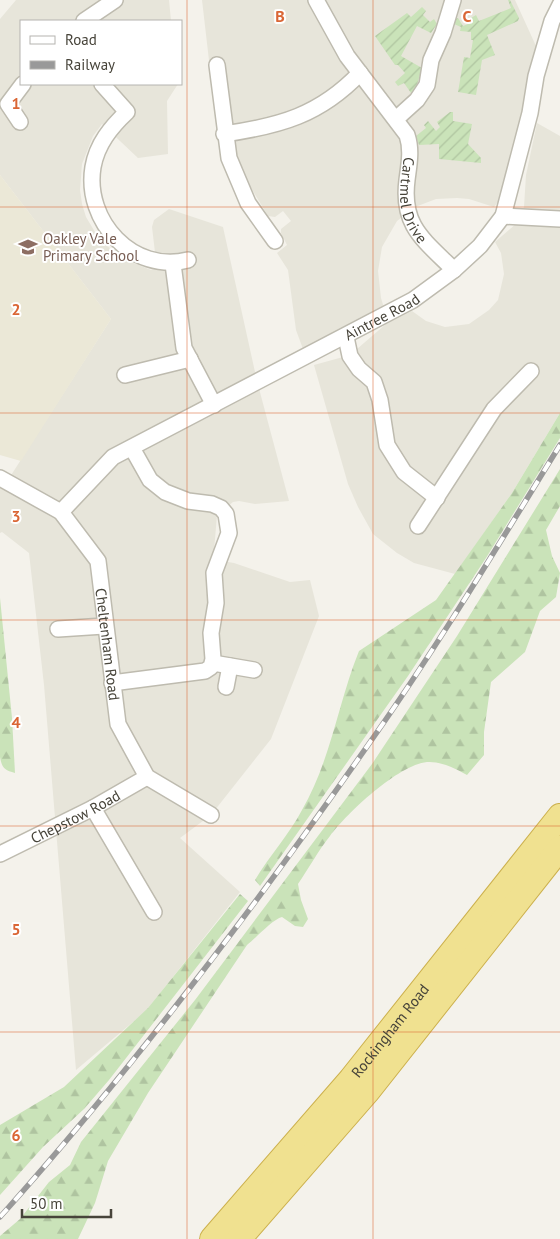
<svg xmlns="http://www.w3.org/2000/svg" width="560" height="1239" font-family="'PT Sans',sans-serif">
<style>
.residential{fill:#e7e5da}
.education{fill:#ebe8d7}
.forest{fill:url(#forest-firs)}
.garden{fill:url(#garden-furrows)}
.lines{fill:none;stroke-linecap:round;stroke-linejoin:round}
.minor-casing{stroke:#bebbaf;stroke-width:18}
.trunk-casing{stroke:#ccb04d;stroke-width:26}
.minor{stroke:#fff;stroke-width:15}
.trunk{stroke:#f0e190;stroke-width:24}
.rail-casing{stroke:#999;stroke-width:5.5}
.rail{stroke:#fff;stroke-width:4;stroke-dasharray:11;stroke-linecap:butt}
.grid{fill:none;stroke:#da6635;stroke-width:1;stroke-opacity:0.55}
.labels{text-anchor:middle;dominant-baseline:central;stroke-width:4;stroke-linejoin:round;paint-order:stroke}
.street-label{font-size:15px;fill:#47443a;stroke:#fff}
.education-label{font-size:15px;fill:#785e54;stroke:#fff;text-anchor:start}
.grid-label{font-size:16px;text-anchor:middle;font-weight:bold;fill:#da6635;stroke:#fff;stroke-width:4;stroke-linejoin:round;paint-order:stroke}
</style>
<defs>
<pattern id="forest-firs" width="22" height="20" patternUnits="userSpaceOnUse" patternTransform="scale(1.25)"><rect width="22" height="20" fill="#cae3b9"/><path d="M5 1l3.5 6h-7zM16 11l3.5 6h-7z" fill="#afc4a0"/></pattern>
<pattern id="garden-furrows" width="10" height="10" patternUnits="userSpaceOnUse" patternTransform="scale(1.25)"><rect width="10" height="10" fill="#cae3b9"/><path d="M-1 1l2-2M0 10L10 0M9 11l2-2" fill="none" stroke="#afc4a0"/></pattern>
</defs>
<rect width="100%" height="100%" fill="#f4f2eb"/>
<g class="residential">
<polygon points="16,0 169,0 171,21 21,21 21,84 178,84 167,101 168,154 138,158 102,124 93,136 82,164 80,190 82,204 86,217 101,242 129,261 151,270 157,269 152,227 154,220 169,209 223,227 257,381 289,501 255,504 239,501 233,502 217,515 214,551 210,559 234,563 290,582 310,580 319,616 271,739 211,815 180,838 240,892 146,1011 76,1070 44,685 29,553 2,532 0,533 0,478 8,480 111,319 0,175 0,19"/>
<polygon points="202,0 515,0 536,46 516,150 501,198 494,207 469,199 457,198 436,199 415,207 397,221 382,247 378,271 381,298 384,308 303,349 296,330 288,270 277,253 287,245 281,233 281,229 291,221 283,211 275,217 268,216 245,178 235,148 228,94 213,95"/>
<polygon points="537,123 560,136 560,413 512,493 455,574 414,563 397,553 373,534 358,507 348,484 314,365 343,357 357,349 386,324 412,311 426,321 445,327 469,324 489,310 498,300 504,274 501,253 495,242 517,223 524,207 526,175"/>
</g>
<polygon class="education" points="0,175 111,319 21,461 0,455"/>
<g class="forest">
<path d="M560 413V438L486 558 408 676 260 886 255 880C269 856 289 835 302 810 331 760 338 703 359 651L436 600 512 493Z"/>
<path d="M560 469V506L546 530 552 556 560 573 556 597 540 611 525 652 491 682 484 732V755L467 775C456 769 441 761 427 762 398 765 347 813 330 836 318 851 309 868 298 884L301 900 308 919 303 927 295 926 282 917C273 919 256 938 247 945L148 1093 108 1161 95 1203 78 1239H0V1236L20 1219 49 1182 70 1165 81 1142 195 1000 372 764 457 636Z"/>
<path d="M0 598 12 718 15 773C4 770 2 768 0 757Z"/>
<polygon points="240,894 248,901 109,1080 84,1109 43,1147 0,1195 0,1125 64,1087 148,1008"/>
</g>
<g class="garden">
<polygon points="508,0 510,0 519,18 518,21 487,35 495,55 482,60 476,95 458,92 464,57 470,58 473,40 471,40 471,32 460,31 461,27 454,24 455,19 458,18 463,26 473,22 471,18 476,15 479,21 511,8"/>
<polygon points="422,7 426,11 423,15 430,22 434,19 437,24 431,33 417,26 401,56 422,68 416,88 411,93 404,83 398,86 395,82 405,73 398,65 395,65 375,36 407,13 411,17"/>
<polygon points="450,112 453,112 453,121 472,124 468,144 481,158 481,163 439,159 439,144 419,145 416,136 426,128 424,125 428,121 436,131 440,127 437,122"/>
</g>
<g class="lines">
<g class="minor-casing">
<g id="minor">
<path id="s1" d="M316 0 347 56 407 135C412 150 409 164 407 180 401 226 424 240 454 270"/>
<polyline points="84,21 115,0"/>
<polyline points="217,65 229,158 248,203 275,241"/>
<path d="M102 84 127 112C111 127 97 144 93 167 84 221 133 274 188 260"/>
<polyline points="396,119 417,100 427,85 431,60 443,33 453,0"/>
<polyline points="20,122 8,104 23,84"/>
<path d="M224 134C280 126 320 115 360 73"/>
<polyline points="503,216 560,219"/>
<polyline points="173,264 184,348 214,405"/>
<polyline points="346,337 350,356 359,369 374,382 380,400 387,445 404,472 437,498"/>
<polyline points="125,375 190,359"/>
<path id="s2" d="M0 478 61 512 98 561 118 724 147 777 211 815"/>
<path id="s3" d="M61 512 113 457 413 300 454 270 480 246 503 216 530 113 536 76 552 21 560 5"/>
<polyline points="418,526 494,409 531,371"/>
<polyline points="58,629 104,626"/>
<polyline points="213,663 254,670"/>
<polyline points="112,683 205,671 211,667 213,659 211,633 216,603 214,573 229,533 226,514 221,508 212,504 188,501 165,492 150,480 132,448"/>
<polyline points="226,687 230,666"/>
<polyline points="93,808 154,912"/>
<path id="s4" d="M0 854 93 808 147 777"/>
</g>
</g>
<g class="trunk-casing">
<g id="trunk">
<path id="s5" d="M212 1239 351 1079 560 816"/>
<polyline points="239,1239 368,1091 560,848"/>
</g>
</g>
<use href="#minor" class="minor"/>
<use href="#trunk" class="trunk"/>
<g class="rail-casing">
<path id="rail" d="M0 1217C138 1063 264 895 382 725 445 634 502 539 560 445"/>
</g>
<use href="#rail" class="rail"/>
</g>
<path class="grid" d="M187 0V1239M373 0V1239M0 207H560M0 413H560M0 620H560M0 826H560M0 1032H560"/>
<defs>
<g id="school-bare" transform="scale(1.5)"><path d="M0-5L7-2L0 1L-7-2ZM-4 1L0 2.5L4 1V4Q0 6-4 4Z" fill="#8d6e63" stroke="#fff" stroke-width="2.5" paint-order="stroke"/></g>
</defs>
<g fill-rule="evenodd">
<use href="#school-bare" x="28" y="247"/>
</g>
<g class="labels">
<g class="street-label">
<text stroke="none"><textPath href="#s1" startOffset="230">Cartmel Drive</textPath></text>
<text stroke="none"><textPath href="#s3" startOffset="379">Aintree Road</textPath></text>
<text stroke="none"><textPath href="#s2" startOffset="215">Cheltenham Road</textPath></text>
<text stroke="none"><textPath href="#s4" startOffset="84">Chepstow Road</textPath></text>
<text stroke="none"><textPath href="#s5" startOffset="274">Rockingham Road</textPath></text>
</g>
<g class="education-label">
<text x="43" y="238">Oakley Vale<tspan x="43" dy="17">Primary School</tspan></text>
</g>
</g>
<g class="grid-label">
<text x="280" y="22">B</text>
<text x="467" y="22">C</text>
<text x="16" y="109">1</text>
<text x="16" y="315">2</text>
<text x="16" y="522">3</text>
<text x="16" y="728">4</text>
<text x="16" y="935">5</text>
<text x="16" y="1141">6</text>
</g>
<rect x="20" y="20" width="162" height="65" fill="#ffffff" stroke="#b5b4b0"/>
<rect x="30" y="36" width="25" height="8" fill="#ffffff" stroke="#b5b4b0"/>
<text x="65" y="45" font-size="15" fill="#47443a">Road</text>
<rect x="30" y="61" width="25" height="8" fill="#999999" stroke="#b5b4b0"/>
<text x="65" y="70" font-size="15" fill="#47443a">Railway</text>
<path d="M22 1209v8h89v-8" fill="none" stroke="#47443a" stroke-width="2.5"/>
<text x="30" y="1209" font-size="15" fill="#47443a" stroke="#ffffff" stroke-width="4" paint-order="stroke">50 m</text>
</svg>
